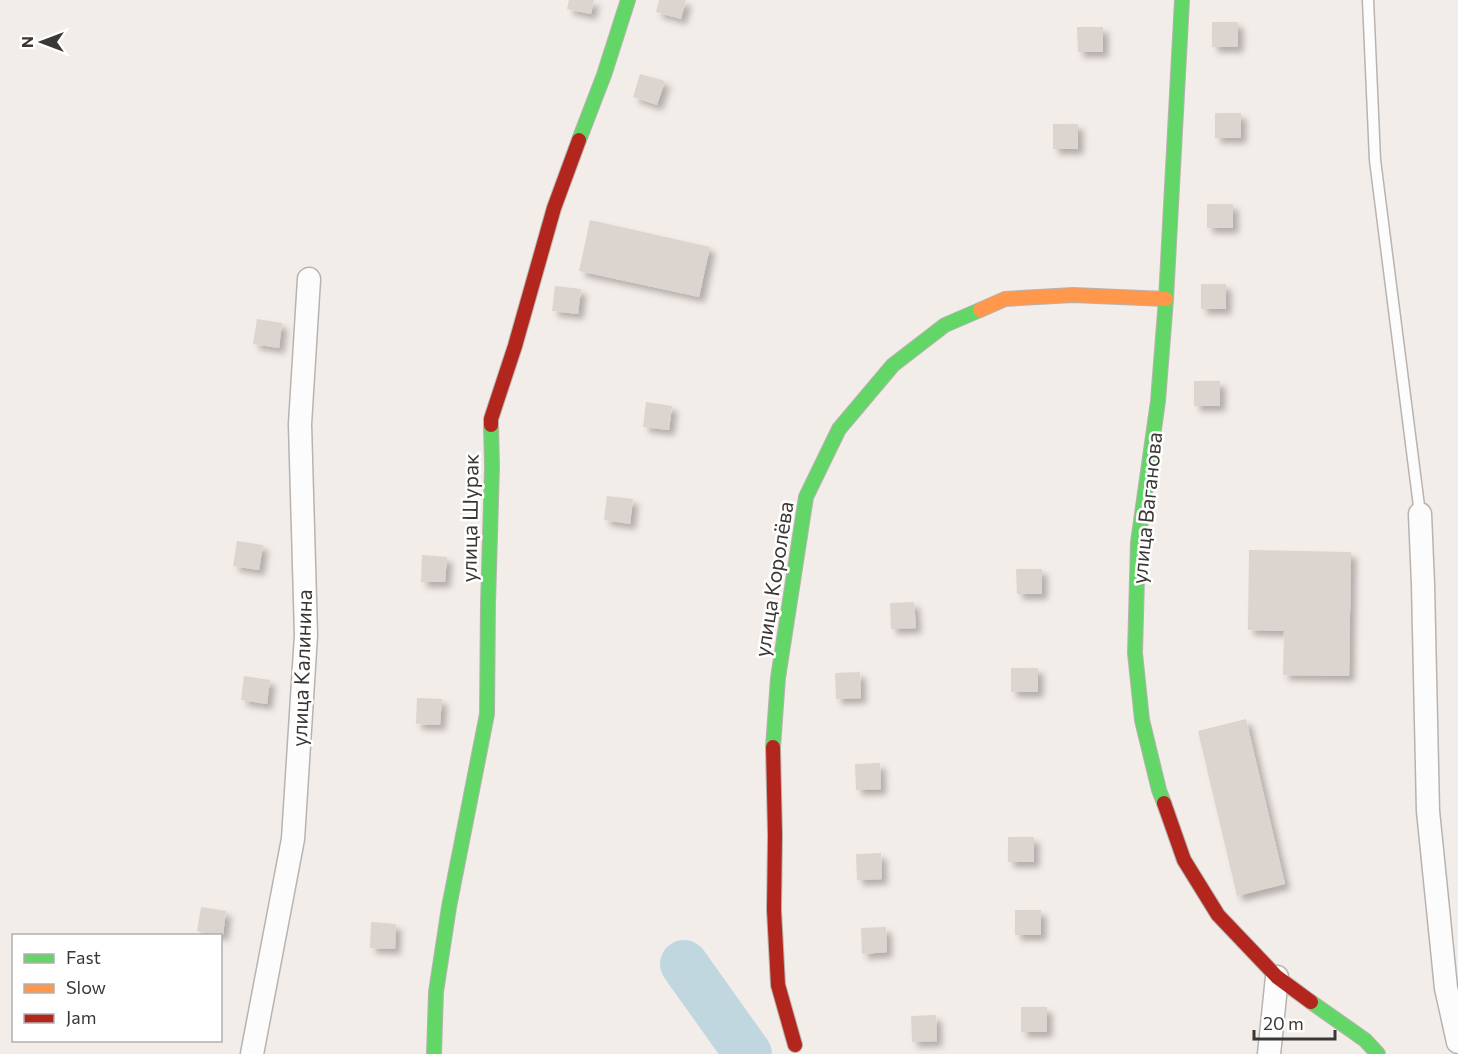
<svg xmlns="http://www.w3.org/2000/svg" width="1458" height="1054" font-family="Commissioner,sans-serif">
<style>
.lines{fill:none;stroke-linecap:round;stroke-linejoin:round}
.river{stroke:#c1d7e0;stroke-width:48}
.building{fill:#dbd4cf;filter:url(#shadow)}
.lane-casing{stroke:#b7b3b0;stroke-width:13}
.street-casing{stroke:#b7b3b0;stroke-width:25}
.fast-casing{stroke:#b7b3b0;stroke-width:16}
.slow-casing{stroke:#b7b3b0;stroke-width:16}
.jam-casing{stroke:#b7b3b0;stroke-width:16}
.lane{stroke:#fdfcfc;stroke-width:10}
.street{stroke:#fdfcfc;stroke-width:22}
.fast{stroke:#63d668;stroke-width:14}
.slow{stroke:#ff974d;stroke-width:14}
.jam{stroke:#b3261e;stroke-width:14}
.labels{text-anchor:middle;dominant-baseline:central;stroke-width:5;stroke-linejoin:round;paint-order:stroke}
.street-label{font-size:21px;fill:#3b3734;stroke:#fff}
</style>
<defs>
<filter id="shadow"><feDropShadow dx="5.5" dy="5.5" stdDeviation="3" flood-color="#0004"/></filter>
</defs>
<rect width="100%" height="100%" fill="#f3ede9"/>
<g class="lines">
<polyline class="river" points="684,964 748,1054"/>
</g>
<g class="building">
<polygon points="569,0 594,0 591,14 567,9"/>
<polygon points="659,0 686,0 681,19 656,12"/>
<rect x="1212" y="22" width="26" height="25"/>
<polygon points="1077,27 1103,27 1103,52 1078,52"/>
<polygon points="640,74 665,81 657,105 633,97"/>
<rect x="1215" y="113" width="26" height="25"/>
<rect x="1053" y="124" width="25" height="25"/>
<rect x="1207" y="204" width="26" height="24"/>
<polygon points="590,220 710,247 699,297 579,271"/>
<rect x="1201" y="284" width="25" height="25"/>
<polygon points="555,286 581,289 578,314 552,311"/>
<polygon points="257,319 282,323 279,348 253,344"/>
<rect x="1194" y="381" width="26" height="25"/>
<polygon points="646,402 672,406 669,430 643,427"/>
<polygon points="607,496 633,499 630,524 604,520"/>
<polygon points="237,541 263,545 259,570 233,566"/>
<polygon points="1249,550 1351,552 1349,676 1283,675 1284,631 1248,630"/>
<polygon points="422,555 447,557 445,582 421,582"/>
<polygon points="1016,569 1042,569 1042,594 1017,594"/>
<polygon points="914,602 916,628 891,629 890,603"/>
<rect x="1011" y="668" width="27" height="24"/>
<polygon points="860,672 861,698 836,699 835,673"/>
<polygon points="244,676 270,680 267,704 241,700"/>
<polygon points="417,698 442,699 440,725 416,724"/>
<polygon points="1246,719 1285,884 1237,896 1198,731"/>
<polygon points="880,763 881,789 856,790 855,764"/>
<rect x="1008" y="837" width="26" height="25"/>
<polygon points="881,853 882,879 857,880 856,854"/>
<polygon points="201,907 226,911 223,935 197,931"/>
<rect x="1015" y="910" width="26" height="25"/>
<polygon points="371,922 396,924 395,949 370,948"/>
<polygon points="886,927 887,952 862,954 861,928"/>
<rect x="1021" y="1007" width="26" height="25"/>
<polygon points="936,1015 937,1041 912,1042 911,1016"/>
</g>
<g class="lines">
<g class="lane-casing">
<polyline id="lane" points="1368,0 1375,160 1420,514"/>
</g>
<g class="street-casing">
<g id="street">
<polyline points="1420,514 1423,584 1428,811 1446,988 1458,1042"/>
<polyline points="252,1054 293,839 306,635 300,424 309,279"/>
<polyline points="1269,1054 1277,977"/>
</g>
</g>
<g class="fast-casing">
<g id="fast">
<polyline points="579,140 604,75 628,0"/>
<polyline points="773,747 778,678 806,497 839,429 893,365 945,325 980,310"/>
<polyline points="1164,803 1159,790 1142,720 1135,653 1138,542 1158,401 1166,299 1182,0"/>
<polyline points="1311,1002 1365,1040 1378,1054"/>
<polyline points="434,1054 436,992 449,907 487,714 488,604 492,467 491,425"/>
</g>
</g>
<g class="slow-casing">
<polyline id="slow" points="980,310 1005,299 1073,295 1166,299"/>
</g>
<g class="jam-casing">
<g id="jam">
<polyline points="491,425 491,419 515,346 554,208 579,140"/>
<polyline points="773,747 775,835 774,910 778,985 795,1045"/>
<polyline points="1164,803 1184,860 1218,915 1277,977 1311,1002"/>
</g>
</g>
<use href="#lane" class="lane"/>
<use href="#street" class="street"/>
<use href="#fast" class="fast"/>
<use href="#slow" class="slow"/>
<use href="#jam" class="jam"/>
</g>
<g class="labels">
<g class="street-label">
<text transform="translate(1146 508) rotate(-84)">улица Ваганова</text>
<text transform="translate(469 518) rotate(-89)">улица Шурак</text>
<text transform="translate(773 579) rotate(-81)">улица Королёва</text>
<text transform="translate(301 668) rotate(-88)">улица Калинина</text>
</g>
</g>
<rect x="12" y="934" width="210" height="108" fill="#ffffff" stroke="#b1afae" stroke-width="1.5"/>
<rect x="24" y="954" width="30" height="9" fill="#63d668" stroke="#b1afae" stroke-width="1.5"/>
<text x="66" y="964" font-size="18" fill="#3b3734">Fast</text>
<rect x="24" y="984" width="30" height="9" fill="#ff974d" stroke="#b1afae" stroke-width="1.5"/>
<text x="66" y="994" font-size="18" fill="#3b3734">Slow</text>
<rect x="24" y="1014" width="30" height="9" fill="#b3261e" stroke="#b1afae" stroke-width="1.5"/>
<text x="66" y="1024" font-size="18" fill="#3b3734">Jam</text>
<g transform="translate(42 42) rotate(270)" stroke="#ffffff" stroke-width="4.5" paint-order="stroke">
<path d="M0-4.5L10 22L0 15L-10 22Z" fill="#3b3734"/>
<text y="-9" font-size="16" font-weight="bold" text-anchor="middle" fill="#3b3734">N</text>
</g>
<path d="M1254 1030v9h81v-9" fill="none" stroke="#3b3734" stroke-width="3"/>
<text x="1263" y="1030" font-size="18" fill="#3b3734" stroke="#ffffff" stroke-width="4.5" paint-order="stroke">20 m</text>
</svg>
